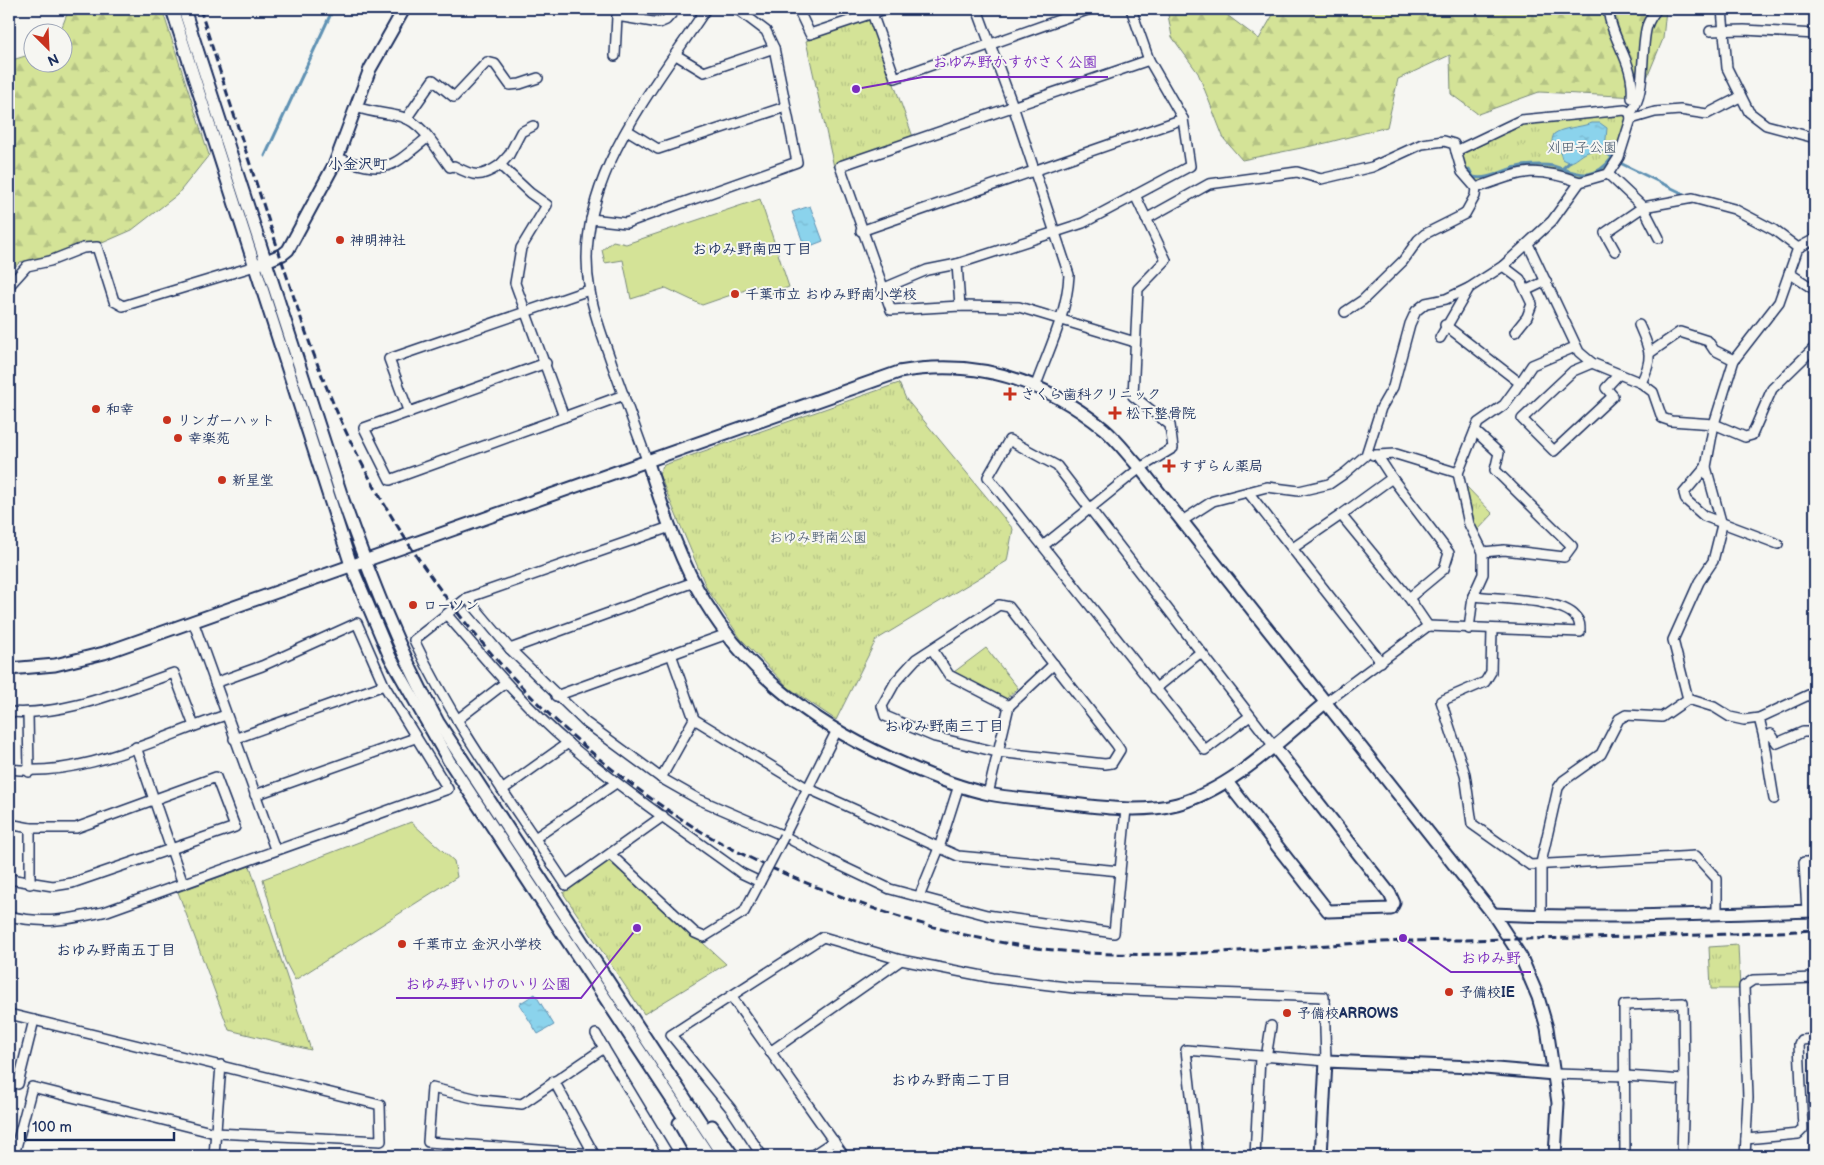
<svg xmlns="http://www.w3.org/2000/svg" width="1824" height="1165" font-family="'Balsamiq Sans','Klee One',sans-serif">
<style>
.green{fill:#d4e397;stroke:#78897a}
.forest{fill:url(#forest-firs);stroke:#78897a}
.park{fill:url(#park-tufts);stroke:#78897a}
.water{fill:url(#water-ripples);stroke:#5e91b3}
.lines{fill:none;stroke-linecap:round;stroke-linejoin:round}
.stream{stroke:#5e91b3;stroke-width:3}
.minor-casing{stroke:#1b2f5e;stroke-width:12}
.tertiary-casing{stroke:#1b2f5e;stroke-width:15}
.minor{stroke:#f6f6f2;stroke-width:9}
.tertiary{stroke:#f6f6f2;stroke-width:11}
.rail{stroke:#1b2f5e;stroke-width:3;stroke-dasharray:8 4;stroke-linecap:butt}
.minor-bridge-casing{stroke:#1b2f5e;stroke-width:12;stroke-linecap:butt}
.minor-bridge{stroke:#f6f6f2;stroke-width:9}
.poi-dot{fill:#c8321e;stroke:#f6f6f2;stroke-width:2}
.labels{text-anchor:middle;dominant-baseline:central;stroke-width:4;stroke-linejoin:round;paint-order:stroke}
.park-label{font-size:14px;fill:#405369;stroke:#f6f6f2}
.poi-label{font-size:14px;font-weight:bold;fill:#1b2f5e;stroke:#f6f6f2;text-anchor:start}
.neighbourhood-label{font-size:15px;font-weight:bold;fill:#1b2f5e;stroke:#f6f6f2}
.leader{fill:none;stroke:#7b2cbf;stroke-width:2}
.callout-dot{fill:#7b2cbf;stroke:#f6f6f2;stroke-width:2}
.callout-label{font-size:15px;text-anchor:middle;font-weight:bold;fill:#7b2cbf;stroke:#f6f6f2;stroke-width:4;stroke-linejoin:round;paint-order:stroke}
</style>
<defs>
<pattern id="forest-firs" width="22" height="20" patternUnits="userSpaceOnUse" patternTransform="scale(1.25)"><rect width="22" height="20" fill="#d4e397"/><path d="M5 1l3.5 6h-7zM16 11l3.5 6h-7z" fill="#b5c385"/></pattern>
<pattern id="park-tufts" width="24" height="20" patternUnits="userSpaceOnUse" patternTransform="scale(1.25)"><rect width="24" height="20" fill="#d4e397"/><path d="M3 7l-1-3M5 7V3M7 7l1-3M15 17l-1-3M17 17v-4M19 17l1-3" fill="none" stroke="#b5c385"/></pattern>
<pattern id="water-ripples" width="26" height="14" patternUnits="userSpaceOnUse" patternTransform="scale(1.25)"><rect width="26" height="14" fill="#8bd3ec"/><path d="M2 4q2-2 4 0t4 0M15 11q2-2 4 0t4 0" fill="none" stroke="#77b5cd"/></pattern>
</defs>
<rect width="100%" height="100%" fill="#f6f6f2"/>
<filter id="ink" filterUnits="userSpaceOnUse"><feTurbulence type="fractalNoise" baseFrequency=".02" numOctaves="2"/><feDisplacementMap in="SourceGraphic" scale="10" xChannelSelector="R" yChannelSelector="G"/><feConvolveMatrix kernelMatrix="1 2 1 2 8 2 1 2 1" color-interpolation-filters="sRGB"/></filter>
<g filter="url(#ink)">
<g class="green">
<polygon points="760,199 789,287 762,297 757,286 702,305 666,288 631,299 623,260 605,263 602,250 613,241 626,244"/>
<polygon points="411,822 454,861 457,877 295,980 285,961 263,879"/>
</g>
<g class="forest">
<polygon points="69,9 162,9 209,155 177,195 132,230 100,244 20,262 9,272 9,61 32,54 32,62 62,62 62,32 60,32"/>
<polygon points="1167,9 1219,9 1259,39 1274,13 1271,9 1666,9 1663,39 1639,97 1539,92 1478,114 1451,94 1450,55 1398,79 1387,127 1326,143 1242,160 1224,139 1198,73 1172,37"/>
</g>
<g class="park">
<polygon points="870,17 913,137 834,167 806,41"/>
<polygon points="1624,113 1627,118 1614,161 1602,174 1574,177 1552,169 1533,167 1476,183 1469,176 1461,152 1521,122"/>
<polygon points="899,383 906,399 1013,529 1007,561 876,640 836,720 789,688 741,639 707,589 659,474 664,465"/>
<polygon points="1465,485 1493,514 1477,531"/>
<polygon points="986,648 1018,688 1006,699 954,672"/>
<polygon points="610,858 726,964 644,1014 563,893"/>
<polygon points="250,866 311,1050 229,1030 178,892"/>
<polygon points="1738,945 1740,989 1711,989 1709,947"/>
</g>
<g class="water">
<path d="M1592 123H1600L1607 128 1605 149C1599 152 1594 150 1588 152 1577 156 1574 167 1562 159L1560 152C1552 148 1550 142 1554 134 1563 127 1579 128 1592 123Z"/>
<polygon points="810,206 823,241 805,248 792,212"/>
<polygon points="535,994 554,1025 538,1034 519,1004"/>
</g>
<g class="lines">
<g class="stream">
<polyline points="1603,150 1618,162 1684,194"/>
<polyline points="265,156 333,9"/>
<path d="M1469 169 1473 177C1489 181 1506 168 1522 166 1532 165 1543 164 1553 166 1577 173 1593 183 1612 158"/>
<polyline points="1562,169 1570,162"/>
</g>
<g class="minor-casing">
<g id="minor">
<polyline points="798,9 810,34 885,9"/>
<path d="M977 9 1013 106 1069 275C1067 314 1049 349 1036 385"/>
<path d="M1608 9C1612 43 1635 61 1632 98"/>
<polyline points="1722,9 1727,68 1749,112 1766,125 1815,138"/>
<polyline points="872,13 895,78 1090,9"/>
<polyline points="1710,31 1744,30 1815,34"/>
<polyline points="676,55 704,72 774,48"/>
<polyline points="615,56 617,16 659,23 666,20 676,9"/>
<path d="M356 107C373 113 387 113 402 117 423 123 437 150 450 167L454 166C474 177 481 178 500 165"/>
<path d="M1630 113C1647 96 1640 49 1647 26 1649 20 1653 14 1657 9"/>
<polyline points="406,119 433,80 454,97 487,62 495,64 510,85 520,84 538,78"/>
<polyline points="1631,119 1655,112 1680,110 1707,114 1740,97"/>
<polyline points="533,126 521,132 509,155 500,165 530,193 547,205 521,248 515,283 564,417 624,395"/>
<polyline points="627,130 658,149 785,107"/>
<path d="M337 158C387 174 388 170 427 138"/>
<polyline points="1608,174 1643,207 1659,238"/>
<polyline points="591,219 626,223 797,162 774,48 766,31 737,9"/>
<path d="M1146 219 1209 184 1297 172 1321 179 1372 167 1422 144 1444 141 1454 144 1462 172 1476 188C1521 172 1532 165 1580 182"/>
<polyline points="861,231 1183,119"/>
<polyline points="1528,244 1579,352 1592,363 1641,383 1653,392 1662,418 1671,421 1714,424 1745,437 1752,435 1772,389 1815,347"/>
<polyline points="1615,251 1605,233 1643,207 1693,198 1734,209 1774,230 1798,248"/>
<polyline points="957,264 960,306"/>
<polyline points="1503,266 1520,279 1532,304 1527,317 1515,332"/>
<polyline points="1789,273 1815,290"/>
<polyline points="9,286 27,266 50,261 83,248 97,247 114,301 123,306 255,266"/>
<polyline points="882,289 927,270 957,264 1083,223 1190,166 1183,119 1149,60 1131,9"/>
<polyline points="1527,290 1546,281"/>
<polyline points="1345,312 1363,300 1403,261 1418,240 1425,234 1465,214 1475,196 1476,188"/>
<polyline points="1445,325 1520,383 1532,365 1575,347"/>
<path d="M1639 325C1650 350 1654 357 1641 383"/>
<polyline points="1440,338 1469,288"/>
<polyline points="1135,342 1019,307 960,306 891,310 840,166 1149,60"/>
<polyline points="1651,352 1680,332 1708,341 1714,350 1734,360"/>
<polyline points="546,363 364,428 390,480 564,417"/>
<polyline points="1592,363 1573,371 1522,419 1554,451 1613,396 1606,388 1619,374"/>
<polyline points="409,413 389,359 589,290"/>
<polyline points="1475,431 1499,453 1495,470 1572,546 1564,557 1504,550 1483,552"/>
<polyline points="1377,455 1396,454 1458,473 1469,524 1483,552 1483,574 1473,596 1469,629"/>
<path d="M647 460C635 428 624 396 612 364 604 340 594 316 590 291 570 186 652 91 706 9"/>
<polyline points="1706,467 1684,493 1686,500 1704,516 1778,544"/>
<polyline points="1458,473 1478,423 1504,405 1520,383"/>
<polyline points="1392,478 1449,553 1444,569 1409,598"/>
<polyline points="1248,492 1381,662"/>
<polyline points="1341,515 1392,478 1377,455 1373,455"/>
<polyline points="1182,521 1213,501 1267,487 1299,491 1329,484 1345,473 1366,455 1381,408 1393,387 1410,324 1416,311 1426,303 1446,299 1469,288 1503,266 1552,221 1580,182 1608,174 1619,157 1631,119 1630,113 1625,110 1521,120 1456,151"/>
<polyline points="1043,546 1140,468 1173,448 1170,425 1133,396 1138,289 1166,260 1135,195"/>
<polyline points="1293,548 1341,515 1409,598 1428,626 1325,703"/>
<polyline points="467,598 510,649 585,722 661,778 698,799 784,836 831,861 890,889 987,915 1114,933 1126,809"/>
<polygon points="999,605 1009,607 1116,744 1120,750 1112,763 1105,764 997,752 935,737 885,716 882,706 896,681 916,659"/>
<path d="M447 615C486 660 524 706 570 745 624 791 683 831 741 873L760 882 744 912 704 937 695 933 611 855"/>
<polyline points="193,621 275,849"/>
<path d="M1428 626 1580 632C1580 626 1580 621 1576 617 1561 598 1497 599 1473 596"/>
<polyline points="1492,630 1491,672 1485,682 1441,701 1465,774 1472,824 1530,865 1696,856 1717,879 1717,914"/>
<polyline points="510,649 694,582"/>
<polyline points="932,649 949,675 1009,706 988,794"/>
<polyline points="1155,689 1201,652"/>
<polyline points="556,696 727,634"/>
<polyline points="1688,699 1714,707 1730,717 1744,720 1759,718 1815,692"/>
<polyline points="1009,706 1054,664"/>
<path d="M9 712C66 716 121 691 174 673L194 726"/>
<polyline points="28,713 29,772"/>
<polyline points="1250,716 1205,750 988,477 1009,440 1057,466 1273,745"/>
<polyline points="1759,718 1764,738 1774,799"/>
<polyline points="694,719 807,788 958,856 1120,871"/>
<polyline points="457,720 505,683"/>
<polyline points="1764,738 1771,734 1777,743 1803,732 1815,732"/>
<polyline points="234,739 384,685"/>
<polyline points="136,747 183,884"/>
<path d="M9 769C84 778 156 738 226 715"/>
<polyline points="661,778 694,719 671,654"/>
<polyline points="502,790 568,743"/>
<polyline points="255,795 415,738"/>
<path d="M663 816 566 885C513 804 455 727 414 640L467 598 670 527"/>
<polyline points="9,824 30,828 76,828 216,777 235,827 72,883 53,886 9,879"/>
<polyline points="784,836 836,732"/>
<polyline points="535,838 616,783"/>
<polyline points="30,884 30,828"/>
<polyline points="919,897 939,848 959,785"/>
<polyline points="1807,911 1804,862 1815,862"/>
<path d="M9 916C45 925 71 919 107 911L448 789 384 685 357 623 262 666 215 683"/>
<polyline points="1541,916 1541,863 1558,788 1563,781 1601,754 1619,719 1626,715 1662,717 1688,699 1673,640 1699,582 1713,561 1722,525 1706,467 1714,424 1734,360 1779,302 1798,248 1815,239"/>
<polyline points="731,996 823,937 901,960 993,978 1074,988 1324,997 1326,1061 1186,1050 1198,1156"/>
<polyline points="9,1014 380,1105 381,1141 215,1133 32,1087 14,1155 18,1156"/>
<polyline points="596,1034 604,1048"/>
<polyline points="770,1052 901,960"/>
<polyline points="1266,1058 1271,1026"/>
<polyline points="1554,1074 1626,1076 1684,1080"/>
<polyline points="554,1081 595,1156"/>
<polyline points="9,1082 18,1084 34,1020"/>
<polyline points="1746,1139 1798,1134 1803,1129 1799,1044 1801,1040 1815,1039"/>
<polyline points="594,1154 428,1142 432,1088 482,1100 522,1104 604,1048 669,1156"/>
<polyline points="214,1156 221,1065"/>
<polyline points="762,1156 731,1109 671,1035 731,996 844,1156"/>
<polyline points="811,1156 834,1141"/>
<polyline points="1167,1156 1168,1156"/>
<polyline points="1255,1156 1260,1057"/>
<polyline points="1625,1156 1624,1005 1683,1003 1684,1080 1682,1156"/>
<polyline points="1745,1156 1748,1098 1744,986 1753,980 1815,978"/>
</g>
</g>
<g class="tertiary-casing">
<g id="tertiary">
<polyline points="172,9 351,565 390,657 449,761 709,1156"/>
<path d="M184 9 343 500C370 576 399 651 438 722L723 1156"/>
<polyline points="259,264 283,254 288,250 335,163 370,69 404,9"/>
<path d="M647 460C663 508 678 558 705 602 753 681 823 730 906 765 933 777 961 788 989 794 1008 798 1027 799 1046 801 1088 805 1135 815 1177 804 1232 789 1281 739 1325 703"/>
<path d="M9 669 55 665 104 653 899 372C976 358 1043 379 1104 429 1117 440 1128 455 1140 468L1493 914 1521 957 1538 997 1547 1028 1558 1103 1555 1156"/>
<polyline points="1227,782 1328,911 1391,909 1394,903 1390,894 1273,745"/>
<path d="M1493 914C1600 919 1708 914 1815 911"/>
<polyline points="679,1123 698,1156"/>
<polyline points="712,1126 733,1156"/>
<polyline points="1321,1156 1326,1061 1473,1067 1554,1074"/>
</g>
</g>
<use href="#minor" class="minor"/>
<use href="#tertiary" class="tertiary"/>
<path class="rail" d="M200 9C225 87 250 165 276 243 299 313 322 386 356 452 431 601 545 732 686 822 734 853 787 876 840 896 920 927 1003 948 1089 953 1196 959 1303 944 1409 941 1545 938 1680 938 1815 930"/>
<g class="minor-bridge-casing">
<polyline id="minor-bridge" points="760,882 784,836"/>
</g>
<use href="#minor-bridge" class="minor-bridge"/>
</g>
</g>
<g class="poi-dot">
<circle cx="340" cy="240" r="5"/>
<circle cx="735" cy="294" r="5"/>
<path d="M1007.5 386.5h5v5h5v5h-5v5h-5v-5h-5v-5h5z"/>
<circle cx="96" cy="409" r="5"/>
<path d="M1112.5 405.5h5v5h5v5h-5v5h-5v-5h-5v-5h5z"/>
<circle cx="167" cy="420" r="5"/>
<circle cx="178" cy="438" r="5"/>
<path d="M1166.5 458.5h5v5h5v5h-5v5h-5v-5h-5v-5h5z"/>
<circle cx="222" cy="480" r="5"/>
<circle cx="413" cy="605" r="5"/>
<circle cx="402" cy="944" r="5"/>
<circle cx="1449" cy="992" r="5"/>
<circle cx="1287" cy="1013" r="5"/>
</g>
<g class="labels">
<g class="park-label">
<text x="1582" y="147">刈田子公園</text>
<text x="818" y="537">おゆみ野南公園</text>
</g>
<g class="poi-label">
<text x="350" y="240">神明神社</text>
<text x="745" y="294">千葉市立 おゆみ野南小学校</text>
<text x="1021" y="394">さくら歯科クリニック</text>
<text x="106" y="409">和幸</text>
<text x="1126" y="413">松下整骨院</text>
<text x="177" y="420">リンガーハット</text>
<text x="188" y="438">幸楽苑</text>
<text x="1179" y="466">すずらん薬局</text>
<text x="232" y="480">新星堂</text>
<text x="423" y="605">ローソン</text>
<text x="412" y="944">千葉市立 金沢小学校</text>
<text x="1459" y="992">予備校IE</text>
<text x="1297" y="1013">予備校ARROWS</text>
</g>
<g class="neighbourhood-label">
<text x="358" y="164">小金沢町</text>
<text x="752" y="249">おゆみ野南四丁目</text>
<text x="944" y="726">おゆみ野南三丁目</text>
<text x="116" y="950">おゆみ野南五丁目</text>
<text x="951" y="1080">おゆみ野南二丁目</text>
</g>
</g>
<path class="leader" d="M856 89L923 77H1108M1403 938L1451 972H1531M637 928L581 998H396"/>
<g class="callout-dot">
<circle cx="856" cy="89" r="5"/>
<circle cx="1403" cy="938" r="5"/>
<circle cx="637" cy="928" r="5"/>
</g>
<g class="callout-label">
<text x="1015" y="67">おゆみ野かすがさく公園</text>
<text x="1491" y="963">おゆみ野</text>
<text x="488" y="989">おゆみ野いけのいり公園</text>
</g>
<rect width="1824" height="1165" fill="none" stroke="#f6f6f2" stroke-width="30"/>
<rect x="15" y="15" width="1794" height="1135" fill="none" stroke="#1b2f5e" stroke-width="2" filter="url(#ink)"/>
<g transform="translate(48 48) rotate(156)"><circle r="24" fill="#f6f6f2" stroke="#9ea6b7"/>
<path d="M0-4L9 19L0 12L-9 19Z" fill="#c8321e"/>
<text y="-8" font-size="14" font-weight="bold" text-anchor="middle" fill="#1b2f5e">N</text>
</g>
<path d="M25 1132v8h149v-8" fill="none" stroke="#1b2f5e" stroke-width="2.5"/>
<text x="32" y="1132" font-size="15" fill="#1b2f5e" stroke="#f6f6f2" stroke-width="4" paint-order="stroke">100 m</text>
</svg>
